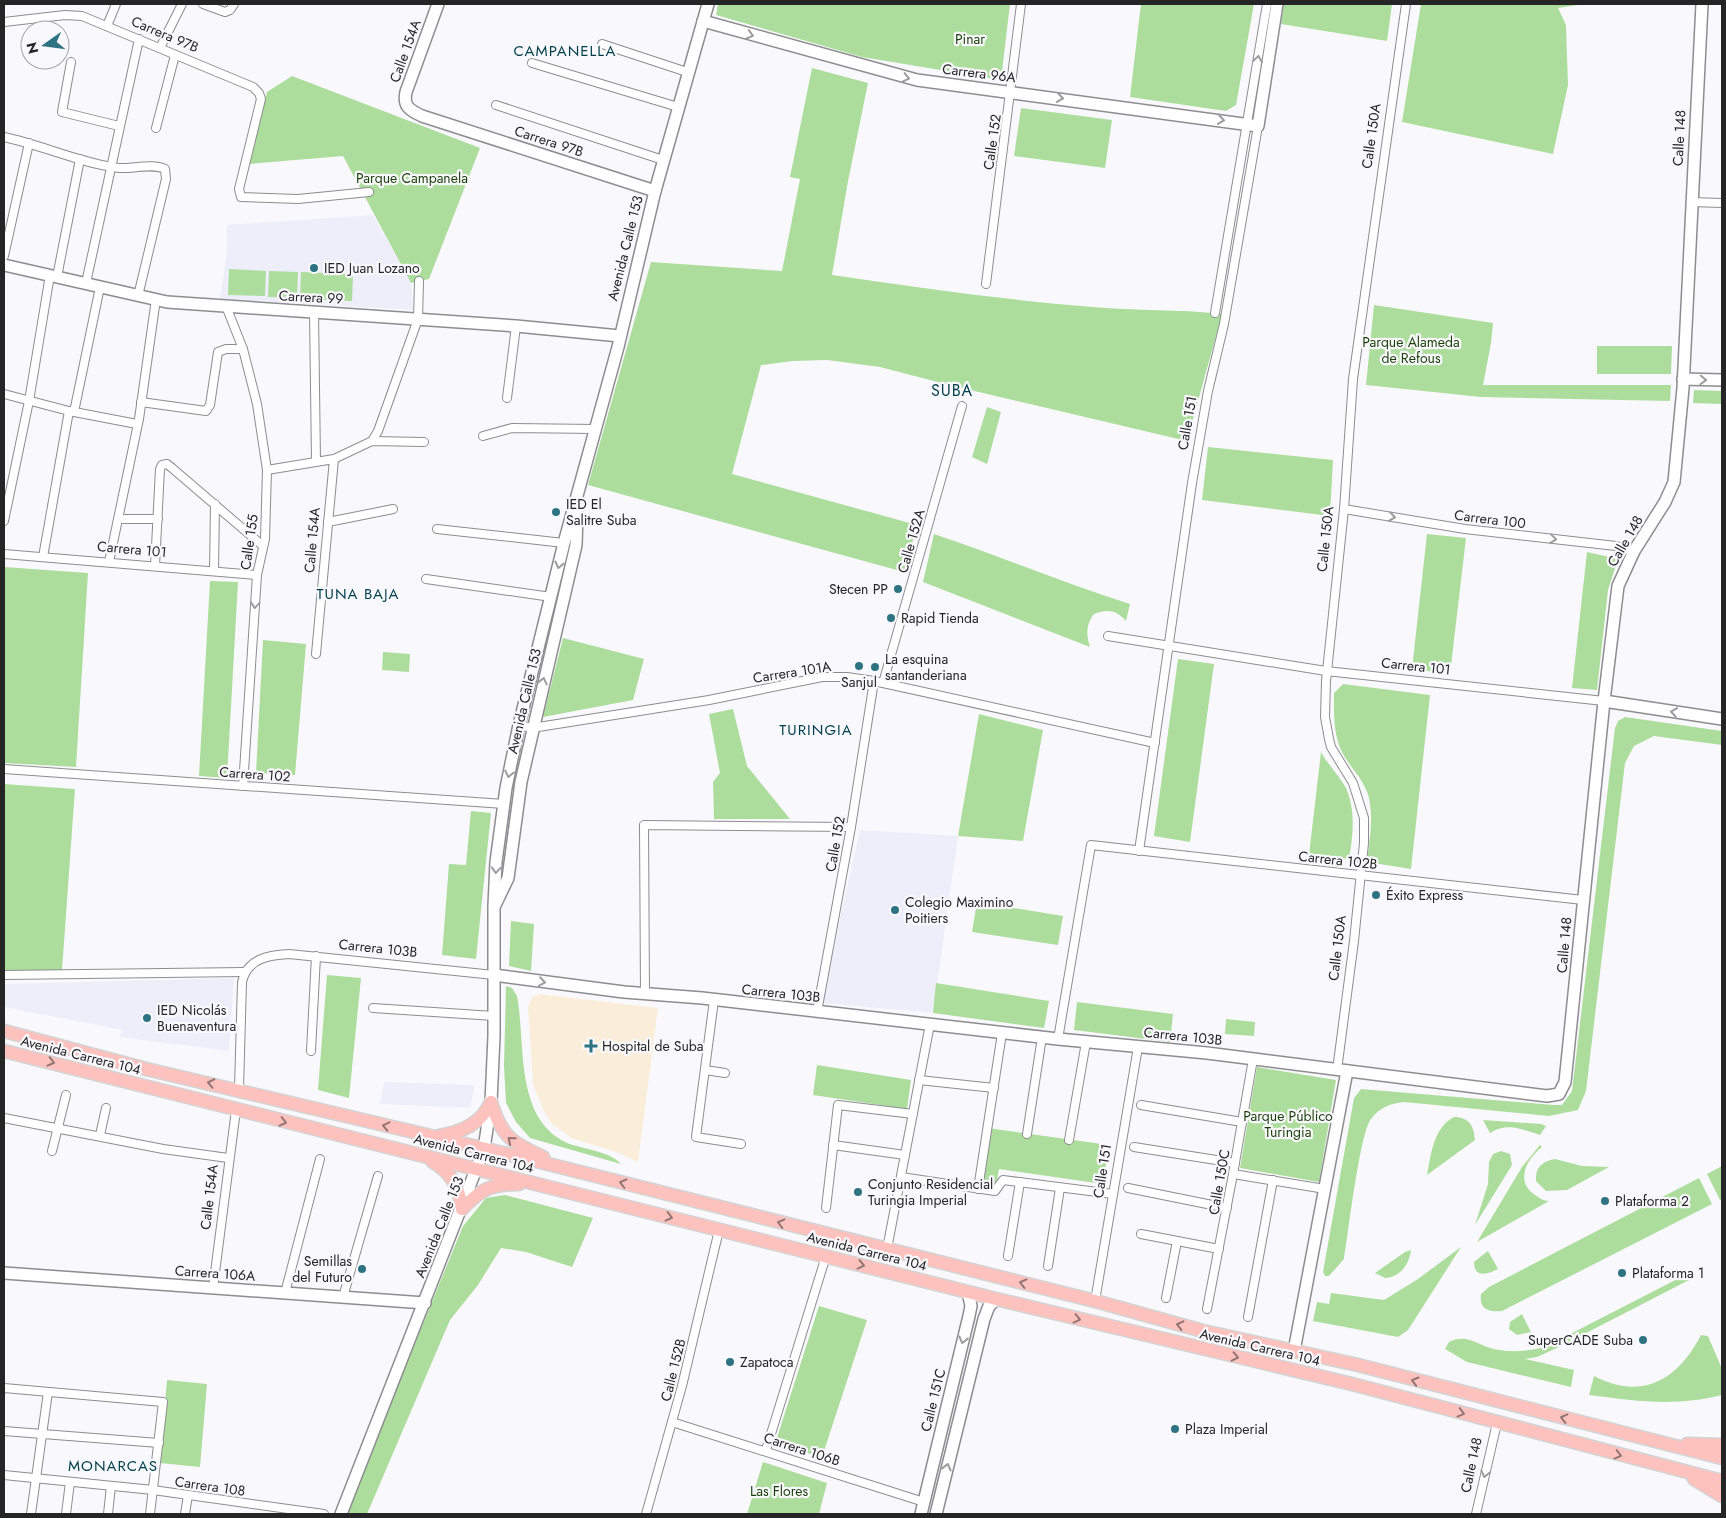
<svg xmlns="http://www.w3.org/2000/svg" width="1726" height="1518" font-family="Jost,sans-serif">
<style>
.built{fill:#edeef9}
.medical{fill:#faeeda}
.green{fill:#addd9d}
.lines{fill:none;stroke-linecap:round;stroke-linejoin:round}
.street-casing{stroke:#8d8d91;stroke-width:10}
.secondary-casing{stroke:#8d8d91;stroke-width:14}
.primary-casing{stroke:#d3d3d4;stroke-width:15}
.street{stroke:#fff;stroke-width:8}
.secondary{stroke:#fff;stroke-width:11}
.primary{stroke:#fec2be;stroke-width:12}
.oneway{stroke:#9d9d9d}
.oneway2{stroke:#927472}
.poi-dot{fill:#2e7382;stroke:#f9f9fd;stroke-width:2}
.labels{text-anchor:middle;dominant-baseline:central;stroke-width:4.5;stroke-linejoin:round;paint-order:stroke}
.street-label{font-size:14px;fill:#252526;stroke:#f9f9fd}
.park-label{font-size:14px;fill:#193e08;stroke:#f9f9fd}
.poi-label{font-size:14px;fill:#252526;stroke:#f9f9fd;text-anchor:start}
.neighbourhood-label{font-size:15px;letter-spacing:1px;fill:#003f4a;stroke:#f9f9fd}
.quarter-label{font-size:16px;letter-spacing:1px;fill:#003f4a;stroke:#f9f9fd}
</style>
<rect width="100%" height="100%" fill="#f9f9fd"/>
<g class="built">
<polygon points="373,215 411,283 413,310 220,299 227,253 227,225"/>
<polygon points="860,830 958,836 933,1013 821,1003"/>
<polygon points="234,978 229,1051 119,1037 123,1030 4,1007 4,984"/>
<polygon points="384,1082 475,1085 470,1108 380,1104"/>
</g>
<polygon class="medical" points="540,994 658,1008 638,1162 619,1153 571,1138 552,1124 543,1110 533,1084 528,1007 532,997"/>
<g class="green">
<polygon points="718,4 1010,4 1001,80 862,57 716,15"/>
<polygon points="1141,4 1254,4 1236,105 1226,111 1130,97"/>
<polygon points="1284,4 1392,4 1387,41 1281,24"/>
<polygon points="1421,4 1584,4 1558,8 1566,25 1568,85 1553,154 1402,122"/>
<path d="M812 68 868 83 848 181 832 275C920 288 1005 300 1093 307 1136 311 1179 309 1222 314L1187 441 949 385 880 367 827 360 793 361 761 365 732 474 917 525 904 572 588 485 651 262 782 271 800 179 790 177Z"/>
<polygon points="292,76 480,148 429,279 411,283 343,156 249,164 267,92"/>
<polygon points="1021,108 1112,120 1105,168 1014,156"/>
<polygon points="229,269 266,271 265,296 228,295"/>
<polygon points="269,271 298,272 297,298 268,297"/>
<polygon points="301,272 353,274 352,301 300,299"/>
<polygon points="1374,305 1493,323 1491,343 1483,385 1671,385 1670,401 1481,397 1366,385"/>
<polygon points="1597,346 1672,346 1671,374 1597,374"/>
<polygon points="1694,390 1722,391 1722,404 1693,403"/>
<polygon points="987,407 1001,412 987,464 972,457"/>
<polygon points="1208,447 1333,460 1330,516 1202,500"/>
<path d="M934 534C1000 556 1064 583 1130 604L1126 621C1116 610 1108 609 1094 614 1086 624 1086 635 1090 647L923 582Z"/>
<polygon points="1427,534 1466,538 1450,674 1412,669"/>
<polygon points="1587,552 1618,559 1608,590 1597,690 1572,688"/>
<polygon points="4,567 88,573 76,767 4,763"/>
<polygon points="210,581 238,582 227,778 199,776"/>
<polygon points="563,638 644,659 633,700 543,717"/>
<polygon points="263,640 306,644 295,775 256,773"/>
<polygon points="383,652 410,654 409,672 382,670"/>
<polygon points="1178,659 1214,664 1190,842 1154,836"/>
<path d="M1343 684 1430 695 1411 869 1367 862C1369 843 1373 823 1370 804 1368 782 1350 769 1341 750 1333 732 1334 712 1334 693Z"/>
<polygon points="733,709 747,766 790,819 714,819 713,782 720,773 709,714"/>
<polygon points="979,714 1043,730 1023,841 958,836"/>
<path d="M1625 717 1722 731V745L1654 736 1634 746 1625 763 1586 1091 1578 1110 1549 1116 1404 1102C1390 1104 1380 1107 1371 1119 1360 1132 1348 1235 1344 1259L1329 1276H1325L1323 1272 1354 1098 1361 1089 1554 1105H1562L1572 1091 1615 728 1618 721Z"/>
<path d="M1321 752C1328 765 1339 775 1346 788 1356 811 1353 835 1349 859L1309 855Z"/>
<polygon points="4,784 75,789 62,970 4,970"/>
<polygon points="471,811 491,813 476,959 442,955 449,864 466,865"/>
<polygon points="977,902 1063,916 1058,945 972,932"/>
<polygon points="511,921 534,924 531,971 509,966"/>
<polygon points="327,975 361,978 349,1098 318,1090"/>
<polygon points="936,983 1049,1001 1044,1028 933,1013"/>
<path d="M506 986 512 988 517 996C526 1043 514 1116 565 1142 583 1150 608 1150 621 1164L530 1138 516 1122 506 1103 504 1066Z"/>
<polygon points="1077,1002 1173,1014 1170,1042 1074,1030"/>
<polygon points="1226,1019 1255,1022 1254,1036 1225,1034"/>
<polygon points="817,1065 911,1080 907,1109 813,1095"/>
<polygon points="1257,1067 1336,1080 1319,1182 1240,1168"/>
<path d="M1454 1117C1469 1117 1474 1126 1475 1140L1427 1175C1431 1155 1433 1128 1454 1117Z"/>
<path d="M1483 1120 1541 1124 1546 1126 1540 1135C1521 1129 1508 1122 1490 1133Z"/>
<polygon points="988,1128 1109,1145 1103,1184 999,1169 995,1191 978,1189"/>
<path d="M1540 1145 1542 1147C1526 1159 1515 1182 1535 1195 1540 1198 1543 1201 1549 1201L1477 1242 1522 1167Z"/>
<polygon points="1501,1151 1510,1154 1512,1165 1475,1225 1488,1184 1489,1162 1493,1154"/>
<path d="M1555 1159 1582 1166 1609 1167 1567 1190 1546 1191 1536 1181C1535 1168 1542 1161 1555 1159Z"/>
<polygon points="1722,1166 1722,1199 1720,1200 1707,1174"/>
<path d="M1699 1178 1712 1204 1502 1311C1488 1312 1479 1309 1481 1294L1489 1287Z"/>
<polygon points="505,1195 593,1218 572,1267 526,1252 501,1248 478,1285 450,1320 367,1514 345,1514 463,1226 486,1198"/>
<polygon points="1461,1247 1408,1330 1398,1337 1313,1321 1317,1302 1329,1304 1331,1293 1384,1300 1418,1279"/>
<path d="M1411 1250C1409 1265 1400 1277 1385 1278L1375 1273 1405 1252Z"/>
<path d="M1488 1251 1498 1269C1488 1274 1474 1279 1474 1262Z"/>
<path d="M1689 1273 1691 1279 1559 1347 1537 1357 1525 1359 1574 1370 1571 1387 1467 1362 1445 1349 1449 1342C1467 1333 1477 1345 1494 1349 1512 1353 1527 1351 1545 1347Z"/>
<polygon points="819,1306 867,1320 822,1457 775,1444"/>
<polygon points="1522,1314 1531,1332 1517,1335 1509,1329 1510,1322"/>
<path d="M1701 1335 1708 1336 1722 1369V1395C1674 1407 1637 1401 1589 1395L1594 1376C1642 1401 1678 1380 1701 1335Z"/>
<polygon points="167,1380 207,1384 200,1467 160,1463"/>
<polygon points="763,1462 827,1483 819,1514 747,1514"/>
</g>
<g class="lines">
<g class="street-casing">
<g id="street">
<polyline points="203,4 225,12 230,10 234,4"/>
<polyline points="4,22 65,15 82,16 253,87 259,93 261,99 239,189 241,197 298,199 369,192"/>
<polyline points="107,26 116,4"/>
<polyline points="602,44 687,72"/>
<polyline points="160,48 182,4"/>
<polyline points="71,62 62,112 119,126"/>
<polyline points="532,63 678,107"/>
<polyline points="496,105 663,160"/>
<polyline points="156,128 175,55"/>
<path d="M4 137C42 145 80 163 119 168 133 169 152 163 165 169L166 179 138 296"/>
<polyline points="1691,202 1722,203"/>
<polyline points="4,256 29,143"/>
<polyline points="57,277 80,159"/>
<polyline points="86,283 139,39"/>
<polyline points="986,284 1021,4"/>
<polyline points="226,306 243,349 257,404 267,470 265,539 257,575 243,786"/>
<polyline points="314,312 316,462"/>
<polyline points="1215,313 1267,4"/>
<polyline points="4,394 69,411 137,424"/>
<polyline points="507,398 516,326"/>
<polyline points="141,402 206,411 210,405 218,352 226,349 243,349"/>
<polyline points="74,412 100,287"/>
<polyline points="483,436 512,428 596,429"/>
<polyline points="372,441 378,431 418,319 419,281"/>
<polyline points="267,470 334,459 372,441 424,442"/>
<polyline points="1344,509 1465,529 1616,546 1634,551"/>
<polyline points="120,519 158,519"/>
<polyline points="4,521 29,401 50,275"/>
<polyline points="328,522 393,509"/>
<polyline points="437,529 564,543"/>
<polyline points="4,554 257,575"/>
<polyline points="43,557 69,411"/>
<polyline points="109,562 139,419 156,299"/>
<polyline points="155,566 160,469 162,465 167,464 172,468 263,546"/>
<polyline points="214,571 215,504"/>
<polyline points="426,579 551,597"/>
<polyline points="1108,636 1326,671 1604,701"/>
<polyline points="316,654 334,459"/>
<polyline points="883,683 962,406"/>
<polyline points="519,725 532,728 709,700 822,677 847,677 874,681 1155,743"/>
<polyline points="4,769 504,804"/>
<polyline points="1139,851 1192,483 1208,391 1224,324 1258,126"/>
<polyline points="4,975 244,972"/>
<polyline points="645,994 644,825 851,827"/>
<polyline points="714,1000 696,1137 741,1144"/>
<polyline points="373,1008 494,1016"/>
<polyline points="817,1012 851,827 874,681"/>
<polyline points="1058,1039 1091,845 1583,900"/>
<polyline points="311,1051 316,956"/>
<polyline points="705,1070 725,1073"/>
<polyline points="1337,1070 1354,941 1364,843 1364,818 1353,783 1331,747 1329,739 1325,717 1326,681 1344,509 1353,379 1406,4"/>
<polyline points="919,1080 994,1088"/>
<path d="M239 1089 242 982C247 959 268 955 289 954L494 975"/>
<polyline points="1141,1105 1242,1122"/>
<polyline points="4,1118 163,1149 228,1158"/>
<polyline points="1027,1134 1042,1037"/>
<polyline points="100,1135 106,1108"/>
<polyline points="1069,1140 1086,1042"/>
<polyline points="833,1145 905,1155"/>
<polyline points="1134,1147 1235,1163"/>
<polyline points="52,1151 66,1095"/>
<polyline points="1233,1174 1325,1189"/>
<polyline points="901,1177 995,1191 1003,1180 1113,1194"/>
<polyline points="1128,1188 1227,1208"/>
<polyline points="978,1189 1002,1033"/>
<polyline points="826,1208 838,1105 913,1114"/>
<polyline points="1141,1234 1219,1249"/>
<polyline points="887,1249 930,1024"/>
<polyline points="1008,1256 1020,1182"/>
<polyline points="1048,1266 1060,1188"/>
<polyline points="213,1288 236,1110"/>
<polyline points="285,1293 320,1159"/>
<polyline points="343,1297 378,1176"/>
<polyline points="1166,1298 1177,1241"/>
<polyline points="1095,1301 1138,1047"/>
<polyline points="1207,1309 1233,1174 1253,1059"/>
<polyline points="1248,1317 1273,1180"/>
<polyline points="4,1388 163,1402 150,1514"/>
<polyline points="672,1422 924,1502"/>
<polyline points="4,1431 159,1443"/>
<polyline points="766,1450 826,1256"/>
<polyline points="4,1475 153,1490 324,1514"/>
<polyline points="31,1514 48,1392"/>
<polyline points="66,1514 70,1482"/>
<polyline points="108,1514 111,1486"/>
<polyline points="185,1514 188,1495"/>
<polyline points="646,1514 682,1386 719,1230"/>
<polyline points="1476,1514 1497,1423"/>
</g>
</g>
<g class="secondary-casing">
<g id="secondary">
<path d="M438 4 406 92C403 106 409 110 422 116L655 191"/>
<polyline points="703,21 917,80 1258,126 1277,4"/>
<polyline points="4,265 167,302 516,326 620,336"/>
<polyline points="1683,379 1722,380"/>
<polyline points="1604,701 1722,719"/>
<polyline points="495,905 508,878 521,782 576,545 577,514"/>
<polyline points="494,975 624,992 702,998 1058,1039 1207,1053 1547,1096 1559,1094 1565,1082 1604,701 1618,586 1634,551 1665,502 1674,482 1683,388 1702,4"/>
<polyline points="4,1273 425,1303"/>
<polyline points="1294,1351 1347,1071"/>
<polyline points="341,1514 484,1149 491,1102 494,1036 494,906 496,862 506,788 519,725 564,543 618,347 655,191 708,4"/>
<polyline points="921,1514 969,1316 971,1306 968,1292"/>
<polyline points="936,1514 984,1319 989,1306 996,1299"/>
</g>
</g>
<g class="primary-casing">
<g id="primary">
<polyline points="4,1031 146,1069 520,1157 1095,1301 1203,1331 1358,1365 1722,1458"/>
<polyline points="4,1051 996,1299 1352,1384 1722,1481"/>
<path d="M491 1102C501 1136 512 1143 543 1157"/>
<path d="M439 1136C462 1132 481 1124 491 1102"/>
<path d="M432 1161C452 1173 459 1187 462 1209"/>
<path d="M462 1209C481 1189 491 1184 519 1184"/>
<polyline points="1687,1444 1722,1445"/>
<polyline points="1694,1479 1722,1496"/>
</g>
</g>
<use href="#street" class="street"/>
<use href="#secondary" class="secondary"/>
<use href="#primary" class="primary"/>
</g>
<defs><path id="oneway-chevron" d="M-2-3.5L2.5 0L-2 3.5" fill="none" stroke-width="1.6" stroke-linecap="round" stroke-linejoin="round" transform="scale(1.25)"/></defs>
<g class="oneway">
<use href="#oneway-chevron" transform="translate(750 35) rotate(16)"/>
<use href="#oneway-chevron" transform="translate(1258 59) rotate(-81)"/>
<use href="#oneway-chevron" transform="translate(906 78) rotate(13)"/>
<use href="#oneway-chevron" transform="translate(1060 98) rotate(8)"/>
<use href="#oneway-chevron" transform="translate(1221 120) rotate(8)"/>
<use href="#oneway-chevron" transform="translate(1703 380) rotate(2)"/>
<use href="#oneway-chevron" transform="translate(1392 517) rotate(9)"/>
<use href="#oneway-chevron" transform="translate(1553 539) rotate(6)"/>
<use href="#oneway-chevron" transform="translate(559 565) rotate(104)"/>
<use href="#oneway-chevron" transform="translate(255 605) rotate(95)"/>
<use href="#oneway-chevron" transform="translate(543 681) rotate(-77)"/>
<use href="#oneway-chevron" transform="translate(1674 712) rotate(-171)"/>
<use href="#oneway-chevron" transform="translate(509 774) rotate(102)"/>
<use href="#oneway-chevron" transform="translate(496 870) rotate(94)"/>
<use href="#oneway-chevron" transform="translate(542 982) rotate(8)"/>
<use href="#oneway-chevron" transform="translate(963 1340) rotate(104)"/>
<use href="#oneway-chevron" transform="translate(947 1467) rotate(-76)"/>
<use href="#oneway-chevron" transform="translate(1485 1474) rotate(103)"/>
</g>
<g class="oneway2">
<use href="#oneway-chevron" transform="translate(51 1062) rotate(14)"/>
<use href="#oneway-chevron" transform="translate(211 1083) rotate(-168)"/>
<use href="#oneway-chevron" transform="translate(283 1122) rotate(14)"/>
<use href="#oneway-chevron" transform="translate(386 1126) rotate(-167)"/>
<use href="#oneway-chevron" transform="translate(511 1140) rotate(-140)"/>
<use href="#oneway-chevron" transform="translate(623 1183) rotate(-166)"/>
<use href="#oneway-chevron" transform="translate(669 1217) rotate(14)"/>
<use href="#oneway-chevron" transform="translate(781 1223) rotate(-166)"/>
<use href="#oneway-chevron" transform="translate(861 1265) rotate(13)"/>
<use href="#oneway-chevron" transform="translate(1023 1283) rotate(-166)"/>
<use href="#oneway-chevron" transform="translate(1077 1319) rotate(13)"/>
<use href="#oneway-chevron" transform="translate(1180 1325) rotate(-166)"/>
<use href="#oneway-chevron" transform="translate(1235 1357) rotate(13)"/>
<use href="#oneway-chevron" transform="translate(1415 1381) rotate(-164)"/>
<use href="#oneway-chevron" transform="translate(1461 1413) rotate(15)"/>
<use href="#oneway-chevron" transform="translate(1564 1418) rotate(-166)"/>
<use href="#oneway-chevron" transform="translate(1618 1455) rotate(15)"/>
</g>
<g class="poi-dot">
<circle cx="314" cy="268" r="5"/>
<circle cx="556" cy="512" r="5"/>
<circle cx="898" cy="589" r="5"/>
<circle cx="891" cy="618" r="5"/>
<circle cx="859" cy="666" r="5"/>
<circle cx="875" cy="667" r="5"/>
<circle cx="1376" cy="895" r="5"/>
<circle cx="895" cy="910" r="5"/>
<circle cx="147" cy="1018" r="5"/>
<path d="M588.5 1038.5h5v5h5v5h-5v5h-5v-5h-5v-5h5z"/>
<circle cx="858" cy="1192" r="5"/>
<circle cx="1605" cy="1201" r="5"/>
<circle cx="362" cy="1269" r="5"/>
<circle cx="1622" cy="1273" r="5"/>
<circle cx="1643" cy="1340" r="5"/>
<circle cx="730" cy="1362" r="5"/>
<circle cx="1175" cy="1429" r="5"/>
</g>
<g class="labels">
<g class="street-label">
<text transform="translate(165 34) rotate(23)">Carrera 97B</text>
<text transform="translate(405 51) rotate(-70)">Calle 154A</text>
<text transform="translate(979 73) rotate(7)">Carrera 96A</text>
<text transform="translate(1371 136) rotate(-82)">Calle 150A</text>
<text transform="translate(1679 138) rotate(-87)">Calle 148</text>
<text transform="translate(549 141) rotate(18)">Carrera 97B</text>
<text transform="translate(992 142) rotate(-82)">Calle 152</text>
<text transform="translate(625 248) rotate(-76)">Avenida Calle 153</text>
<text transform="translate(311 297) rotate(3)">Carrera 99</text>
<text transform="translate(1187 423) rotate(-80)">Calle 151</text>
<text transform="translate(1490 519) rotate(7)">Carrera 100</text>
<text transform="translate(1325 539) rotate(-84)">Calle 150A</text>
<text transform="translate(312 540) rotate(-85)">Calle 154A</text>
<text transform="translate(911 541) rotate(-74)">Calle 152A</text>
<text transform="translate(1625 541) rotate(-60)">Calle 148</text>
<text transform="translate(249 542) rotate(-82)">Calle 155</text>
<text transform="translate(132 549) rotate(5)">Carrera 101</text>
<text transform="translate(1416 666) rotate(6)">Carrera 101</text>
<text transform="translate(792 672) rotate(-9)">Carrera 101A</text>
<text transform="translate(524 701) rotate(-77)">Avenida Calle 153</text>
<text transform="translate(255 774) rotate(4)">Carrera 102</text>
<text transform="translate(835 844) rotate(-80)">Calle 152</text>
<text transform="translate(1338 860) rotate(6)">Carrera 102B</text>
<text transform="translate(1564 945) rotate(-85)">Calle 148</text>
<text transform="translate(378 948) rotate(6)">Carrera 103B</text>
<text transform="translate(1337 948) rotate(-83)">Calle 150A</text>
<text transform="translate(781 993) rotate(6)">Carrera 103B</text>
<text transform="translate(1183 1036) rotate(6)">Carrera 103B</text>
<text transform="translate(81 1055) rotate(14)">Avenida Carrera 104</text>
<text transform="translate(474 1153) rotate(14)">Avenida Carrera 104</text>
<text transform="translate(1102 1171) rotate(-81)">Calle 151</text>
<text transform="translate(1219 1182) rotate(-80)">Calle 150C</text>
<text transform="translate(209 1197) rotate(-83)">Calle 154A</text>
<text transform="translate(439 1227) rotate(-68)">Avenida Calle 153</text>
<text transform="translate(867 1251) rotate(14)">Avenida Carrera 104</text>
<text transform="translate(215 1273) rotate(4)">Carrera 106A</text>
<text transform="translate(1260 1347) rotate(13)">Avenida Carrera 104</text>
<text transform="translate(673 1370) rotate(-76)">Calle 152B</text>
<text transform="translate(933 1400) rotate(-76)">Calle 151C</text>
<text transform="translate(802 1449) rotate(18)">Carrera 106B</text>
<text transform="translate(1471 1465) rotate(-78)">Calle 148</text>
<text transform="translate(210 1486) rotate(8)">Carrera 108</text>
</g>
<g class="park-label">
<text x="970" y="39">Pinar</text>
<text x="412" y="178">Parque Campanela</text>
<text x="1411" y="342">Parque Alameda<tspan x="1411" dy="16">de Refous</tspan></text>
<text x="1288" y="1116">Parque Público<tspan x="1288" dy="16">Turingia</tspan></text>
<text x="779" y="1491">Las Flores</text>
</g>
<g class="poi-label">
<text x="324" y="268">IED Juan Lozano</text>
<text x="566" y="504">IED El<tspan x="566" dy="16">Salitre Suba</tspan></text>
<text x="888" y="589" text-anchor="end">Stecen PP</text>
<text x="901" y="618">Rapid Tienda</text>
<text x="885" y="659">La esquina<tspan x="885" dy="16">santanderiana</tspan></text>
<text x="859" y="682" text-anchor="middle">Sanjul</text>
<text x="1386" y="895">Éxito Express</text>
<text x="905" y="902">Colegio Maximino<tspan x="905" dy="16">Poitiers</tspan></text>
<text x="157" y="1010">IED Nicolás<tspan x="157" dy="16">Buenaventura</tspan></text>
<text x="602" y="1046">Hospital de Suba</text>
<text x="868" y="1184">Conjunto Residencial<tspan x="868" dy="16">Turingia Imperial</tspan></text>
<text x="1615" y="1201">Plataforma 2</text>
<text x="352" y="1261" text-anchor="end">Semillas<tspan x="352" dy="16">del Futuro</tspan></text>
<text x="1632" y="1273">Plataforma 1</text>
<text x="1633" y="1340" text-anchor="end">SuperCADE Suba</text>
<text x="740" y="1362">Zapatoca</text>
<text x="1185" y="1429">Plaza Imperial</text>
</g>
<g class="neighbourhood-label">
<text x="565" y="51">CAMPANELLA</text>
<text x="358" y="594">TUNA BAJA</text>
<text x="816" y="730">TURINGIA</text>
<text x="113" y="1466">MONARCAS</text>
</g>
<g class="quarter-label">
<text x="952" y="390">SUBA</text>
</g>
</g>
<rect width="1726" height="1518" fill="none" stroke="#252526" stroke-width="10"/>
<g transform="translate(45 45) rotate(256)"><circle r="24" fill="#f9f9fd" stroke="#a4a4a7"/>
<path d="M0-4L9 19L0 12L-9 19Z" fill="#2e7382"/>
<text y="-8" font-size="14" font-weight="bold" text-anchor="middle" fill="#252526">N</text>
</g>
</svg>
